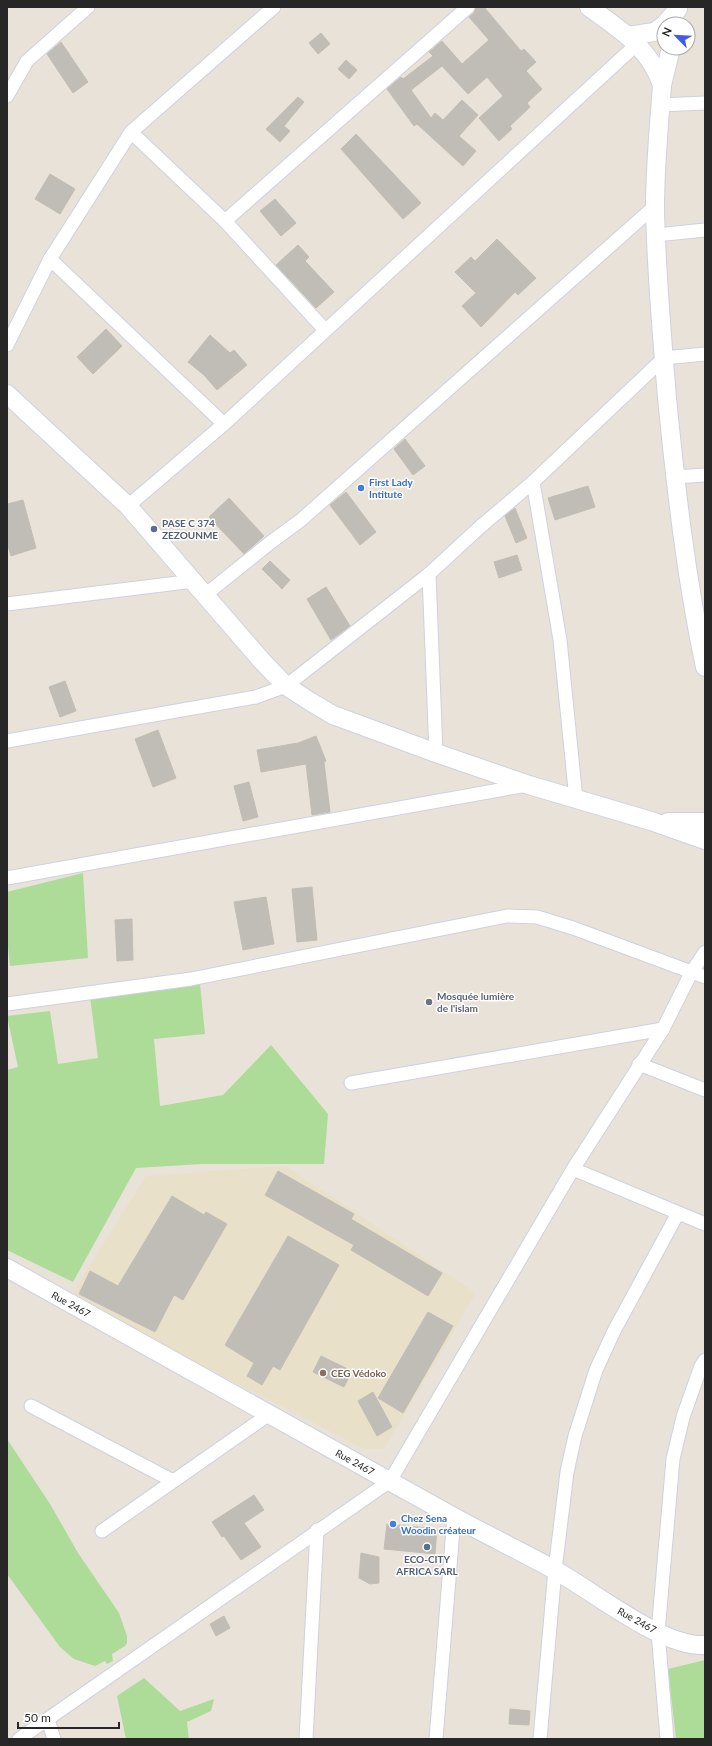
<svg xmlns="http://www.w3.org/2000/svg" width="712" height="1746" font-family="Lato,sans-serif">
<style>
.education{fill:#e9e0c9}
.green{fill:#acdc98}
.building{fill:#c0bcb6;stroke:#c3beb3}
.lines{fill:none;stroke-linecap:round;stroke-linejoin:round}
.street-casing{stroke:#ced1df;stroke-width:15}
.secondary-casing{stroke:#ced1df;stroke-width:20}
.street{stroke:#fff;stroke-width:13}
.secondary{stroke:#fff;stroke-width:18}
.shop-dot{fill:#3f7fe0;stroke:#fff;stroke-width:1.5}
.service-dot{fill:#5c6f8a;stroke:#fff;stroke-width:1.5}
.worship-dot{fill:#6b7280;stroke:#fff;stroke-width:1.5}
.education-dot{fill:#8d6e63;stroke:#fff;stroke-width:1.5}
.labels{text-anchor:middle;dominant-baseline:central;stroke-width:3;stroke-linejoin:round;paint-order:stroke}
.shop-label{font-size:10px;font-weight:bold;fill:#366cbe;stroke:#fff;text-anchor:start}
.service-label{font-size:10px;font-weight:bold;fill:#4e5e75;stroke:#fff;text-anchor:start}
.worship-label{font-size:10px;font-weight:bold;fill:#5b616d;stroke:#fff;text-anchor:start}
.street-label{font-size:10px;fill:#272727;stroke:#fff}
.education-label{font-size:10px;font-weight:bold;fill:#785e54;stroke:#fff;text-anchor:start}
</style>
<rect width="100%" height="100%" fill="#e8e2d9"/>
<polygon class="education" points="285,1166 476,1293 384,1449 364,1449 70,1297 146,1176"/>
<g class="green">
<polygon points="83,873 88,958 10,966 7,937 7,892"/>
<polygon points="200,984 205,1034 154,1039 160,1106 223,1095 271,1045 328,1114 324,1164 202,1164 136,1168 73,1282 7,1250 7,1070 18,1067 7,1016 50,1011 58,1064 98,1058 90,997"/>
<polygon points="7,1439 50,1504 78,1553 119,1613 127,1636 127,1643 125,1646 112,1654 113,1661 107,1664 105,1661 95,1666 74,1659 60,1647 7,1574"/>
<polygon points="705,1660 705,1739 676,1739 668,1669"/>
<polygon points="144,1678 180,1711 214,1699 211,1711 187,1722 189,1739 126,1739 117,1696"/>
</g>
<g class="building">
<polygon points="476,7 484,7 521,51 524,49 536,62 526,71 542,89 527,103 530,107 510,126 512,129 499,141 479,118 503,96 487,77 468,94 442,66 411,90 431,118 435,113 443,120 462,100 478,115 459,136 476,151 463,166 417,124 414,126 387,89 401,77 403,79 433,56 429,52 442,41 462,64 489,40 469,17 474,13"/>
<polygon points="321,33 330,44 318,54 309,43"/>
<polygon points="61,42 88,82 73,93 47,54"/>
<polygon points="346,60 357,70 349,79 338,69"/>
<polygon points="298,97 304,102 284,126 290,131 280,142 266,129"/>
<polygon points="356,134 421,203 403,219 341,149"/>
<polygon points="50,174 75,189 60,214 35,199"/>
<polygon points="275,199 296,223 281,236 260,211"/>
<polygon points="497,239 536,278 518,295 515,292 481,327 462,306 476,293 455,272 471,257 475,261"/>
<polygon points="298,245 309,257 305,261 334,292 316,308 276,265"/>
<polygon points="106,329 122,346 93,374 77,357"/>
<polygon points="210,335 230,353 234,350 247,365 217,390 204,375 188,362"/>
<polygon points="405,439 425,466 413,475 394,449"/>
<polygon points="588,486 595,507 555,520 548,498"/>
<polygon points="346,492 376,532 360,545 330,505"/>
<polygon points="229,498 264,536 244,554 209,517"/>
<polygon points="23,500 36,548 11,556 7,542 7,504"/>
<polygon points="515,508 527,538 516,543 505,516"/>
<polygon points="517,555 522,570 499,578 494,562"/>
<polygon points="270,561 290,580 282,589 262,569"/>
<polygon points="326,587 350,626 331,640 307,599"/>
<polygon points="65,681 76,711 60,717 49,687"/>
<polygon points="158,730 176,778 153,787 135,739"/>
<polygon points="316,736 326,761 324,762 330,812 312,815 306,764 261,772 257,750 298,743"/>
<polygon points="249,782 258,817 243,821 234,786"/>
<polygon points="312,887 317,940 297,942 292,889"/>
<polygon points="266,897 274,944 243,950 234,902"/>
<polygon points="132,919 133,960 117,961 115,920"/>
<polygon points="278,1171 354,1214 351,1219 442,1273 428,1296 351,1250 354,1245 265,1195"/>
<polygon points="172,1196 204,1215 206,1212 227,1224 183,1300 174,1295 155,1332 79,1294 90,1271 118,1286"/>
<polygon points="288,1236 339,1265 280,1370 273,1366 262,1385 247,1376 254,1363 225,1345"/>
<polygon points="428,1312 453,1326 403,1413 378,1398"/>
<polygon points="321,1356 352,1371 344,1387 313,1372"/>
<polygon points="373,1392 392,1427 377,1436 358,1401"/>
<polygon points="254,1495 264,1510 244,1523 261,1547 241,1560 224,1536 222,1537 212,1522"/>
<polygon points="387,1524 437,1529 435,1554 384,1549"/>
<polygon points="361,1553 379,1557 379,1583 370,1584 359,1578"/>
<polygon points="224,1616 230,1628 216,1636 210,1624"/>
<polygon points="510,1709 530,1711 529,1725 509,1724"/>
</g>
<g class="lines">
<g class="street-casing">
<g id="street">
<polyline points="7,96 27,61 88,7"/>
<polyline points="660,105 705,103"/>
<polyline points="131,132 225,221 325,330"/>
<polyline points="225,221 468,7"/>
<polyline points="656,235 705,230"/>
<polyline points="50,259 224,424"/>
<polyline points="7,345 50,259 131,132 274,7"/>
<polyline points="674,477 705,475"/>
<polyline points="533,482 560,640 576,799"/>
<polyline points="128,506 224,424 637,44"/>
<polyline points="429,574 436,753"/>
<polyline points="205,595 271,542 301,520 655,206"/>
<polyline points="7,604 194,581"/>
<polyline points="7,741 256,697 286,686 429,574 480,527 533,482 664,358 705,354"/>
<polyline points="7,878 527,785"/>
<polyline points="7,1004 191,979 507,916 537,917 573,928 705,977"/>
<polyline points="639,1064 705,1090"/>
<polyline points="351,1083 663,1029"/>
<polyline points="573,1169 705,1224"/>
<polyline points="31,1406 173,1481"/>
<polyline points="102,1531 268,1415"/>
<polyline points="48,1720 54,1739"/>
<polyline points="19,1739 390,1481 573,1169 663,1029 691,973 705,952"/>
<polyline points="306,1739 317,1530"/>
<polyline points="436,1739 454,1517"/>
<polyline points="540,1739 555,1570 567,1472 575,1436 596,1370 614,1331 678,1213"/>
<polyline points="667,1739 658,1632 673,1459 683,1417 701,1366 705,1360"/>
</g>
</g>
<g class="secondary-casing">
<g id="secondary">
<path d="M589 7C621 31 648 45 662 85 659 125 655 167 655 208 656 271 662 335 667 398 676 489 686 578 705 667"/>
<polyline points="665,24 678,9"/>
<polyline points="628,36 654,32 664,25"/>
<polyline points="662,85 671,48"/>
<polyline points="7,394 128,506 262,661 286,686 311,702 333,715 436,753 529,785 651,821 705,840"/>
<polyline points="668,822 705,822"/>
<path d="M7 1268C156 1351 305 1435 454 1517 487 1535 520 1551 553 1569 592 1590 662 1648 705 1645"/>
</g>
</g>
<use href="#street" class="street"/>
<use href="#secondary" class="secondary"/>
</g>
<g class="shop-dot">
<circle cx="361" cy="488" r="4"/>
<circle cx="393" cy="1524" r="4"/>
</g>
<g class="service-dot">
<circle cx="154" cy="529" r="4"/>
<circle cx="427" cy="1547" r="4"/>
</g>
<circle class="worship-dot" cx="429" cy="1002" r="4"/>
<circle class="education-dot" cx="323" cy="1373" r="4"/>
<g class="labels">
<g class="shop-label">
<text x="369" y="482">First Lady<tspan x="369" dy="12">Intitute</tspan></text>
<text x="401" y="1518">Chez Sena<tspan x="401" dy="12">Woodin créateur</tspan></text>
</g>
<g class="service-label">
<text x="162" y="523">PASE C 374<tspan x="162" dy="12">ZEZOUNME</tspan></text>
<text x="427" y="1559" text-anchor="middle">ECO-CITY<tspan x="427" dy="12">AFRICA SARL</tspan></text>
</g>
<g class="worship-label">
<text x="437" y="996">Mosquée lumière<tspan x="437" dy="12">de l'islam</tspan></text>
</g>
<g class="street-label">
<text transform="translate(71 1304) rotate(29)">Rue 2467</text>
<text transform="translate(355 1462) rotate(29)">Rue 2467</text>
<text transform="translate(637 1620) rotate(29)">Rue 2467</text>
</g>
<g class="education-label">
<text x="331" y="1373">CEG Védoko</text>
</g>
</g>
<rect width="712" height="1746" fill="none" stroke="#272727" stroke-width="16"/>
<g transform="translate(676 36) rotate(294)"><circle r="19" fill="#ffffff" stroke="#a9a9a9"/>
<path d="M0-3L7 15L0 10L-7 15Z" fill="#435beb"/>
<text y="-6" font-size="11" font-weight="bold" text-anchor="middle" fill="#272727">N</text>
</g>
<path d="M18 1722v6h101v-6" fill="none" stroke="#272727" stroke-width="2"/>
<text x="24" y="1722" font-size="12" fill="#272727" stroke="#ffffff" stroke-width="3" paint-order="stroke">50 m</text>
</svg>
